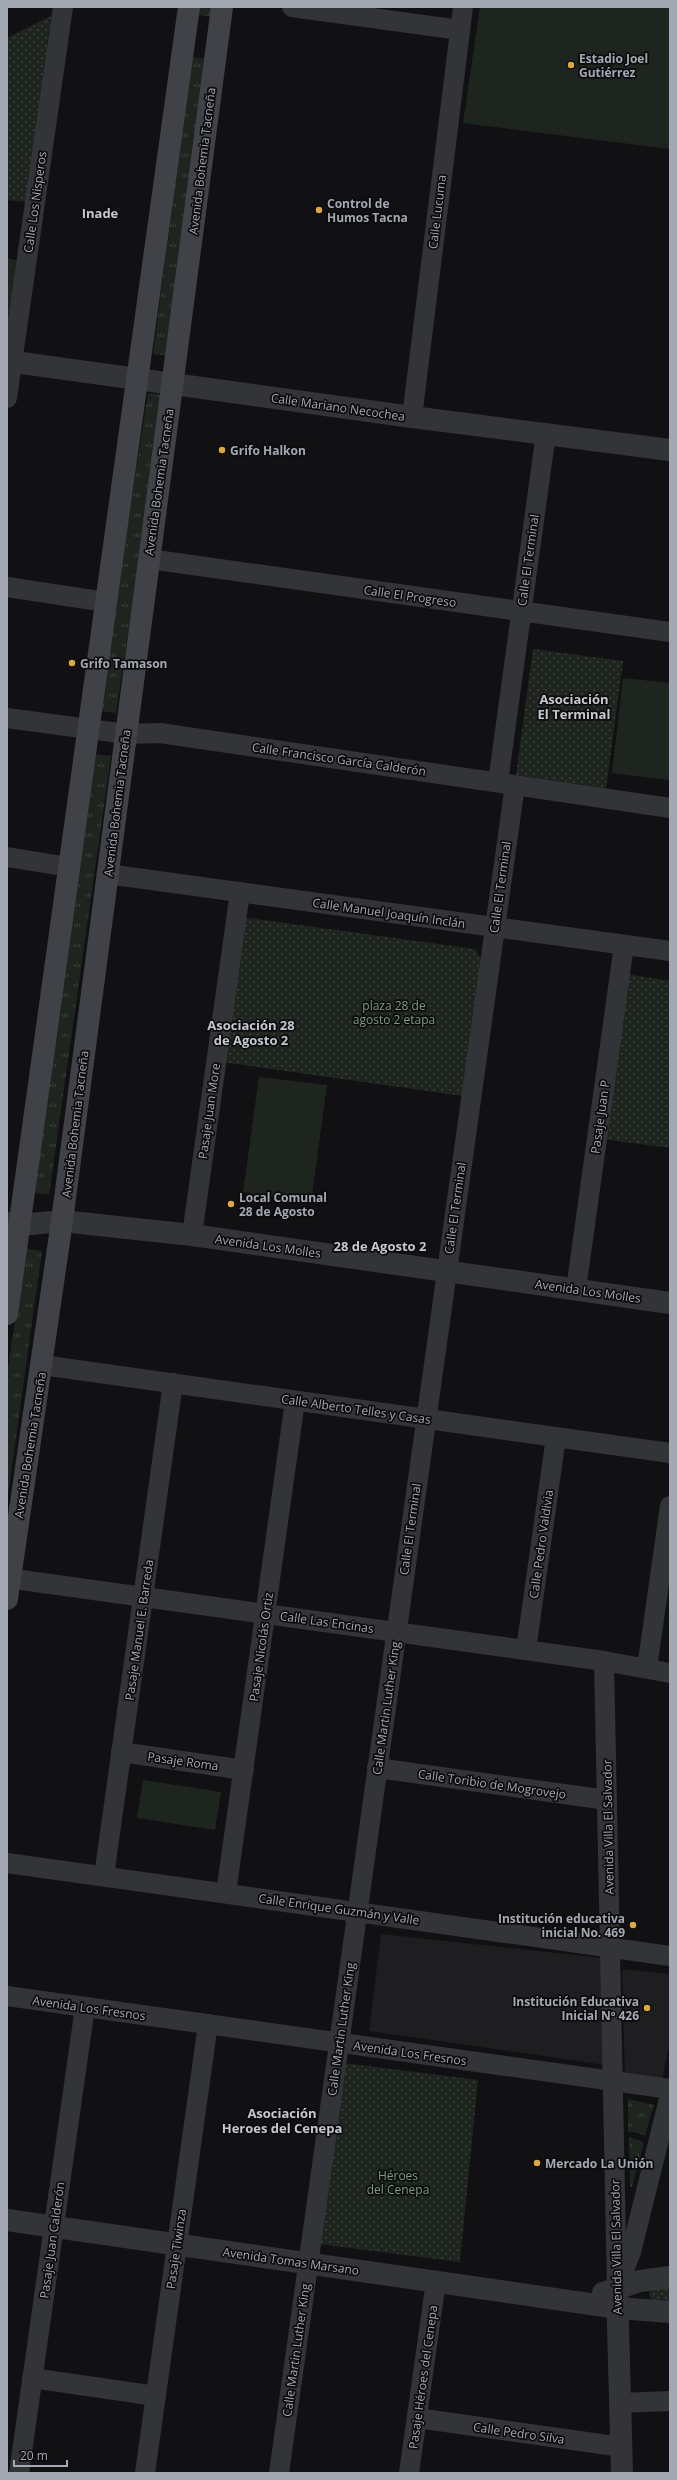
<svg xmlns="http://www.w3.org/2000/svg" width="677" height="2480" font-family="'Open Sans',sans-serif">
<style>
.built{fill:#1e1e20}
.grass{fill:url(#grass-tufts)}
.park{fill:url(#park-dots)}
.garden{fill:#1e251f}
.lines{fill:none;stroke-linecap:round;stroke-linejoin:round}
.minor{stroke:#333437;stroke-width:20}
.tertiary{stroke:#333437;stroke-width:22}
.secondary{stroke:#414247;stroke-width:22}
.poi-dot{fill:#dda93f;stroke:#0c0c0e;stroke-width:1.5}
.labels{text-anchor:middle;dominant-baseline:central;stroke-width:3.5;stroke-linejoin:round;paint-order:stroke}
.poi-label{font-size:12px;font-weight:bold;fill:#a4a8b2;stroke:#0c0c0e;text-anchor:start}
.street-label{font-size:12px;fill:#a4a8b2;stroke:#0c0c0e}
.park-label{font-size:12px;fill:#7d9b7f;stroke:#0c0c0e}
.neighbourhood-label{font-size:13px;font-weight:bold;fill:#c5c7ce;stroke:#0c0c0e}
</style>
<defs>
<pattern id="grass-tufts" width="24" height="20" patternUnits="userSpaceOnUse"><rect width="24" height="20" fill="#1e251f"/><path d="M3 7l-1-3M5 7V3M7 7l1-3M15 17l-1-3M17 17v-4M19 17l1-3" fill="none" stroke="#3c423d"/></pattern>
<pattern id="park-dots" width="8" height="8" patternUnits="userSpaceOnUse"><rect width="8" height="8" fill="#1e251f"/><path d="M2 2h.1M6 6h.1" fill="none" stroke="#3c423d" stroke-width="1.8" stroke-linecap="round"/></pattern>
</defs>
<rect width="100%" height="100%" fill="#111113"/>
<g class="built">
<polygon points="381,1934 603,1958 605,2065 369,2031"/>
<polygon points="622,1969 670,1974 670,2041 662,2079 625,2077"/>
</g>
<g class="grass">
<polygon points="199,7 215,7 214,17 198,15"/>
<polygon points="192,57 209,59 171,356 153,354"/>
<polygon points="148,393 165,395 116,713 99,711"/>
<polygon points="94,754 111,756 49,1195 32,1192"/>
<polygon points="25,1248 42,1251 7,1502 7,1376"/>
<polygon points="628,2099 654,2105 645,2135 628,2131"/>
<polygon points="629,2137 644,2142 632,2187 630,2187"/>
</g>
<g class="park">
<polygon points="51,16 27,202 7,200 7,38"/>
<polygon points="533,649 623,661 606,788 516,775"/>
<polygon points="241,917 475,949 482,961 463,1096 222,1062"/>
<polygon points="626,974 670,981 670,1148 603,1139"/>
<polygon points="343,2063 478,2080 460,2262 319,2244"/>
<polygon points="655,2286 670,2286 670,2301 653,2300 649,2296 650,2291"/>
</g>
<g class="garden">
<polygon points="480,7 670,7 670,149 463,123"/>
<polygon points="7,258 17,260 7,334"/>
<polygon points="623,678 670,683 670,780 612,773"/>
<polygon points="259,1077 327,1085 311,1203 243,1192"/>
<polygon points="143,1780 221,1792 215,1830 137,1818"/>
</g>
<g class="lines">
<g class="minor">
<polyline points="292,7 460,30"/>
<polyline points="7,398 63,7"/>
<polyline points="412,417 463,7"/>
<polyline points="149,559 670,632"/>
<polyline points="7,587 106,602"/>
<polyline points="7,718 126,734 160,733 670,808"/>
<polyline points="498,782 546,433"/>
<polyline points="7,857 69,867"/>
<polyline points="107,874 670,951"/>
<polyline points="192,1235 240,892"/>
<polyline points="576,1289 624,945"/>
<polyline points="42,1365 670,1453"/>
<polyline points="7,1578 604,1661 670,1673"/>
<polyline points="526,1650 556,1437"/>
<polyline points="604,1661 617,2288"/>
<polyline points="647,1668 670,1506"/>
<polyline points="121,1752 244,1770"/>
<polyline points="377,1768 607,1800"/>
<polyline points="7,1863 670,1956"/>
<polyline points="104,1876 173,1383"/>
<polyline points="226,1893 295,1401"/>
<polyline points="7,1996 670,2089"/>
<polyline points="621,2278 631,2252 670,2095"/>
<polyline points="32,2378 156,2396"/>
<polyline points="620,2403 670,2401"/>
<polyline points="417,2418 622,2447"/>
<polyline points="19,2473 85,2007"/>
<polyline points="145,2473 208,2024"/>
<polyline points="279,2473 515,785"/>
<polyline points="409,2473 436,2281"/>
</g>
<g class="tertiary">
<polyline points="7,361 412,417 670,450"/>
<polyline points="7,1223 20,1225 62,1221 192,1235 670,1303"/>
<polyline points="7,2220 618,2308 670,2312"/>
<polyline points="617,2288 622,2473"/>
<polyline points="603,2293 640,2281 670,2277"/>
</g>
<g class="secondary">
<polyline points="7,1314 189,7"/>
<polyline points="7,1599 62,1221 222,7"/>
</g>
</g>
<g class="poi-dot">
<circle cx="571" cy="65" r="4"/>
<circle cx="319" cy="210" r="4"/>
<circle cx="222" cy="450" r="4"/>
<circle cx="72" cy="663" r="4"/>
<circle cx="231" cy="1204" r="4"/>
<circle cx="633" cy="1925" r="4"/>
<circle cx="647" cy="2008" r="4"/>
<circle cx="537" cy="2163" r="4"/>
</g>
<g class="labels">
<g class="poi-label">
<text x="579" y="58">Estadio Joel<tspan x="579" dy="14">Gutiérrez</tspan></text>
<text x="327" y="203">Control de<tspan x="327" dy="14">Humos Tacna</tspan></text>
<text x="230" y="450">Grifo Halkon</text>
<text x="80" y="663">Grifo Tamason</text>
<text x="239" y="1197">Local Comunal<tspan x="239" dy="14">28 de Agosto</tspan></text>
<text x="625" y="1918" text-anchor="end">Institución educativa<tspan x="625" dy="14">inicial No. 469</tspan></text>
<text x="639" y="2001" text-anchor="end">Institución Educativa<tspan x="639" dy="14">Inicial Nº 426</tspan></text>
<text x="545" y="2163">Mercado La Unión</text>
</g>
<g class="street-label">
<text transform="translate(202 161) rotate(-83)">Avenida Bohemia Tacneña</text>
<text transform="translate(35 202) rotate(-82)">Calle Los Nisperos</text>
<text transform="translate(437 212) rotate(-83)">Calle Lucuma</text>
<text transform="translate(338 407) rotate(8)">Calle Mariano Necochea</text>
<text transform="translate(159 482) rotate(-82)">Avenida Bohemia Tacneña</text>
<text transform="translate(528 560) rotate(-82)">Calle El Terminal</text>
<text transform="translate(410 596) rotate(8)">Calle El Progreso</text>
<text transform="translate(339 759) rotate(8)">Calle Francisco García Calderón</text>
<text transform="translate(117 803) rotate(-83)">Avenida Bohemia Tacneña</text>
<text transform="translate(500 887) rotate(-82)">Calle El Terminal</text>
<text transform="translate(389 913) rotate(8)">Calle Manuel Joaquín Inclán</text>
<text transform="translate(209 1111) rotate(-82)">Pasaje Juan More</text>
<text transform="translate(600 1117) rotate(-82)">Pasaje Juan P</text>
<text transform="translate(75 1124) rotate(-83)">Avenida Bohemia Tacneña</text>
<text transform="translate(455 1208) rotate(-82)">Calle El Terminal</text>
<text transform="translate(268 1246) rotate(8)">Avenida Los Molles</text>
<text transform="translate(588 1291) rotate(8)">Avenida Los Molles</text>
<text transform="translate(356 1409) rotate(8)">Calle Alberto Telles y Casas</text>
<text transform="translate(30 1445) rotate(-81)">Avenida Bohemia Tacneña</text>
<text transform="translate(410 1529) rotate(-82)">Calle El Terminal</text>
<text transform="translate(541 1544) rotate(-82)">Calle Pedro Valdivia</text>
<text transform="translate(327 1622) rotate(8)">Calle Las Encinas</text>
<text transform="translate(139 1630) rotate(-82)">Pasaje Manuel E. Barreda</text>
<text transform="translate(261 1647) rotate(-82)">Pasaje Nicolás Ortiz</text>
<text transform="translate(386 1708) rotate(-82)">Calle Martin Luther King</text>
<text transform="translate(183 1761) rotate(8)">Pasaje Roma</text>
<text transform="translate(492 1784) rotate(8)">Calle Toribio de Mogrovejo</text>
<text transform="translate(608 1827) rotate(-91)">Avenida Villa El Salvador</text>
<text transform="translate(339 1909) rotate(8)">Calle Enrique Guzmán y Valle</text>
<text transform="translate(89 2008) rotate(8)">Avenida Los Fresnos</text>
<text transform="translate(341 2029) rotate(-82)">Calle Martin Luther King</text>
<text transform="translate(410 2053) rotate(8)">Avenida Los Fresnos</text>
<text transform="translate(52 2240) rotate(-82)">Pasaje Juan Calderón</text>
<text transform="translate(616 2247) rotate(-91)">Avenida Villa El Salvador</text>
<text transform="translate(176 2249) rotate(-82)">Pasaje Tiwinza</text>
<text transform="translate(291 2261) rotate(8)">Avenida Tomas Marsano</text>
<text transform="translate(296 2350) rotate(-82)">Calle Martin Luther King</text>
<text transform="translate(423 2377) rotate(-82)">Pasaje Héroes del Cenepa</text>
<text transform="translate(519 2433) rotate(8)">Calle Pedro Silva</text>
</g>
<g class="park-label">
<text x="394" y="1005">plaza 28 de<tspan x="394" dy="14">agosto 2 etapa</tspan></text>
<text x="398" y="2175">Héroes<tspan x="398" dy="14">del Cenepa</tspan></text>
</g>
<g class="neighbourhood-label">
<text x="100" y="213">Inade</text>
<text x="574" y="699">Asociación<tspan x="574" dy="15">El Terminal</tspan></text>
<text x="251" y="1025">Asociación 28<tspan x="251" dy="15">de Agosto 2</tspan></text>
<text x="380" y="1246">28 de Agosto 2</text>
<text x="282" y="2113">Asociación<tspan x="282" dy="15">Heroes del Cenepa</tspan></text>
</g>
</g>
<rect width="677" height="2480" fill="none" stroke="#a4a8b2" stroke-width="16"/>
<path d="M14 2460v6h53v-6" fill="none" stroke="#a4a8b2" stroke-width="2"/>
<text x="20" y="2460" font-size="12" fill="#a4a8b2" stroke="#0c0c0e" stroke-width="3" paint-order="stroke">20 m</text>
</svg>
